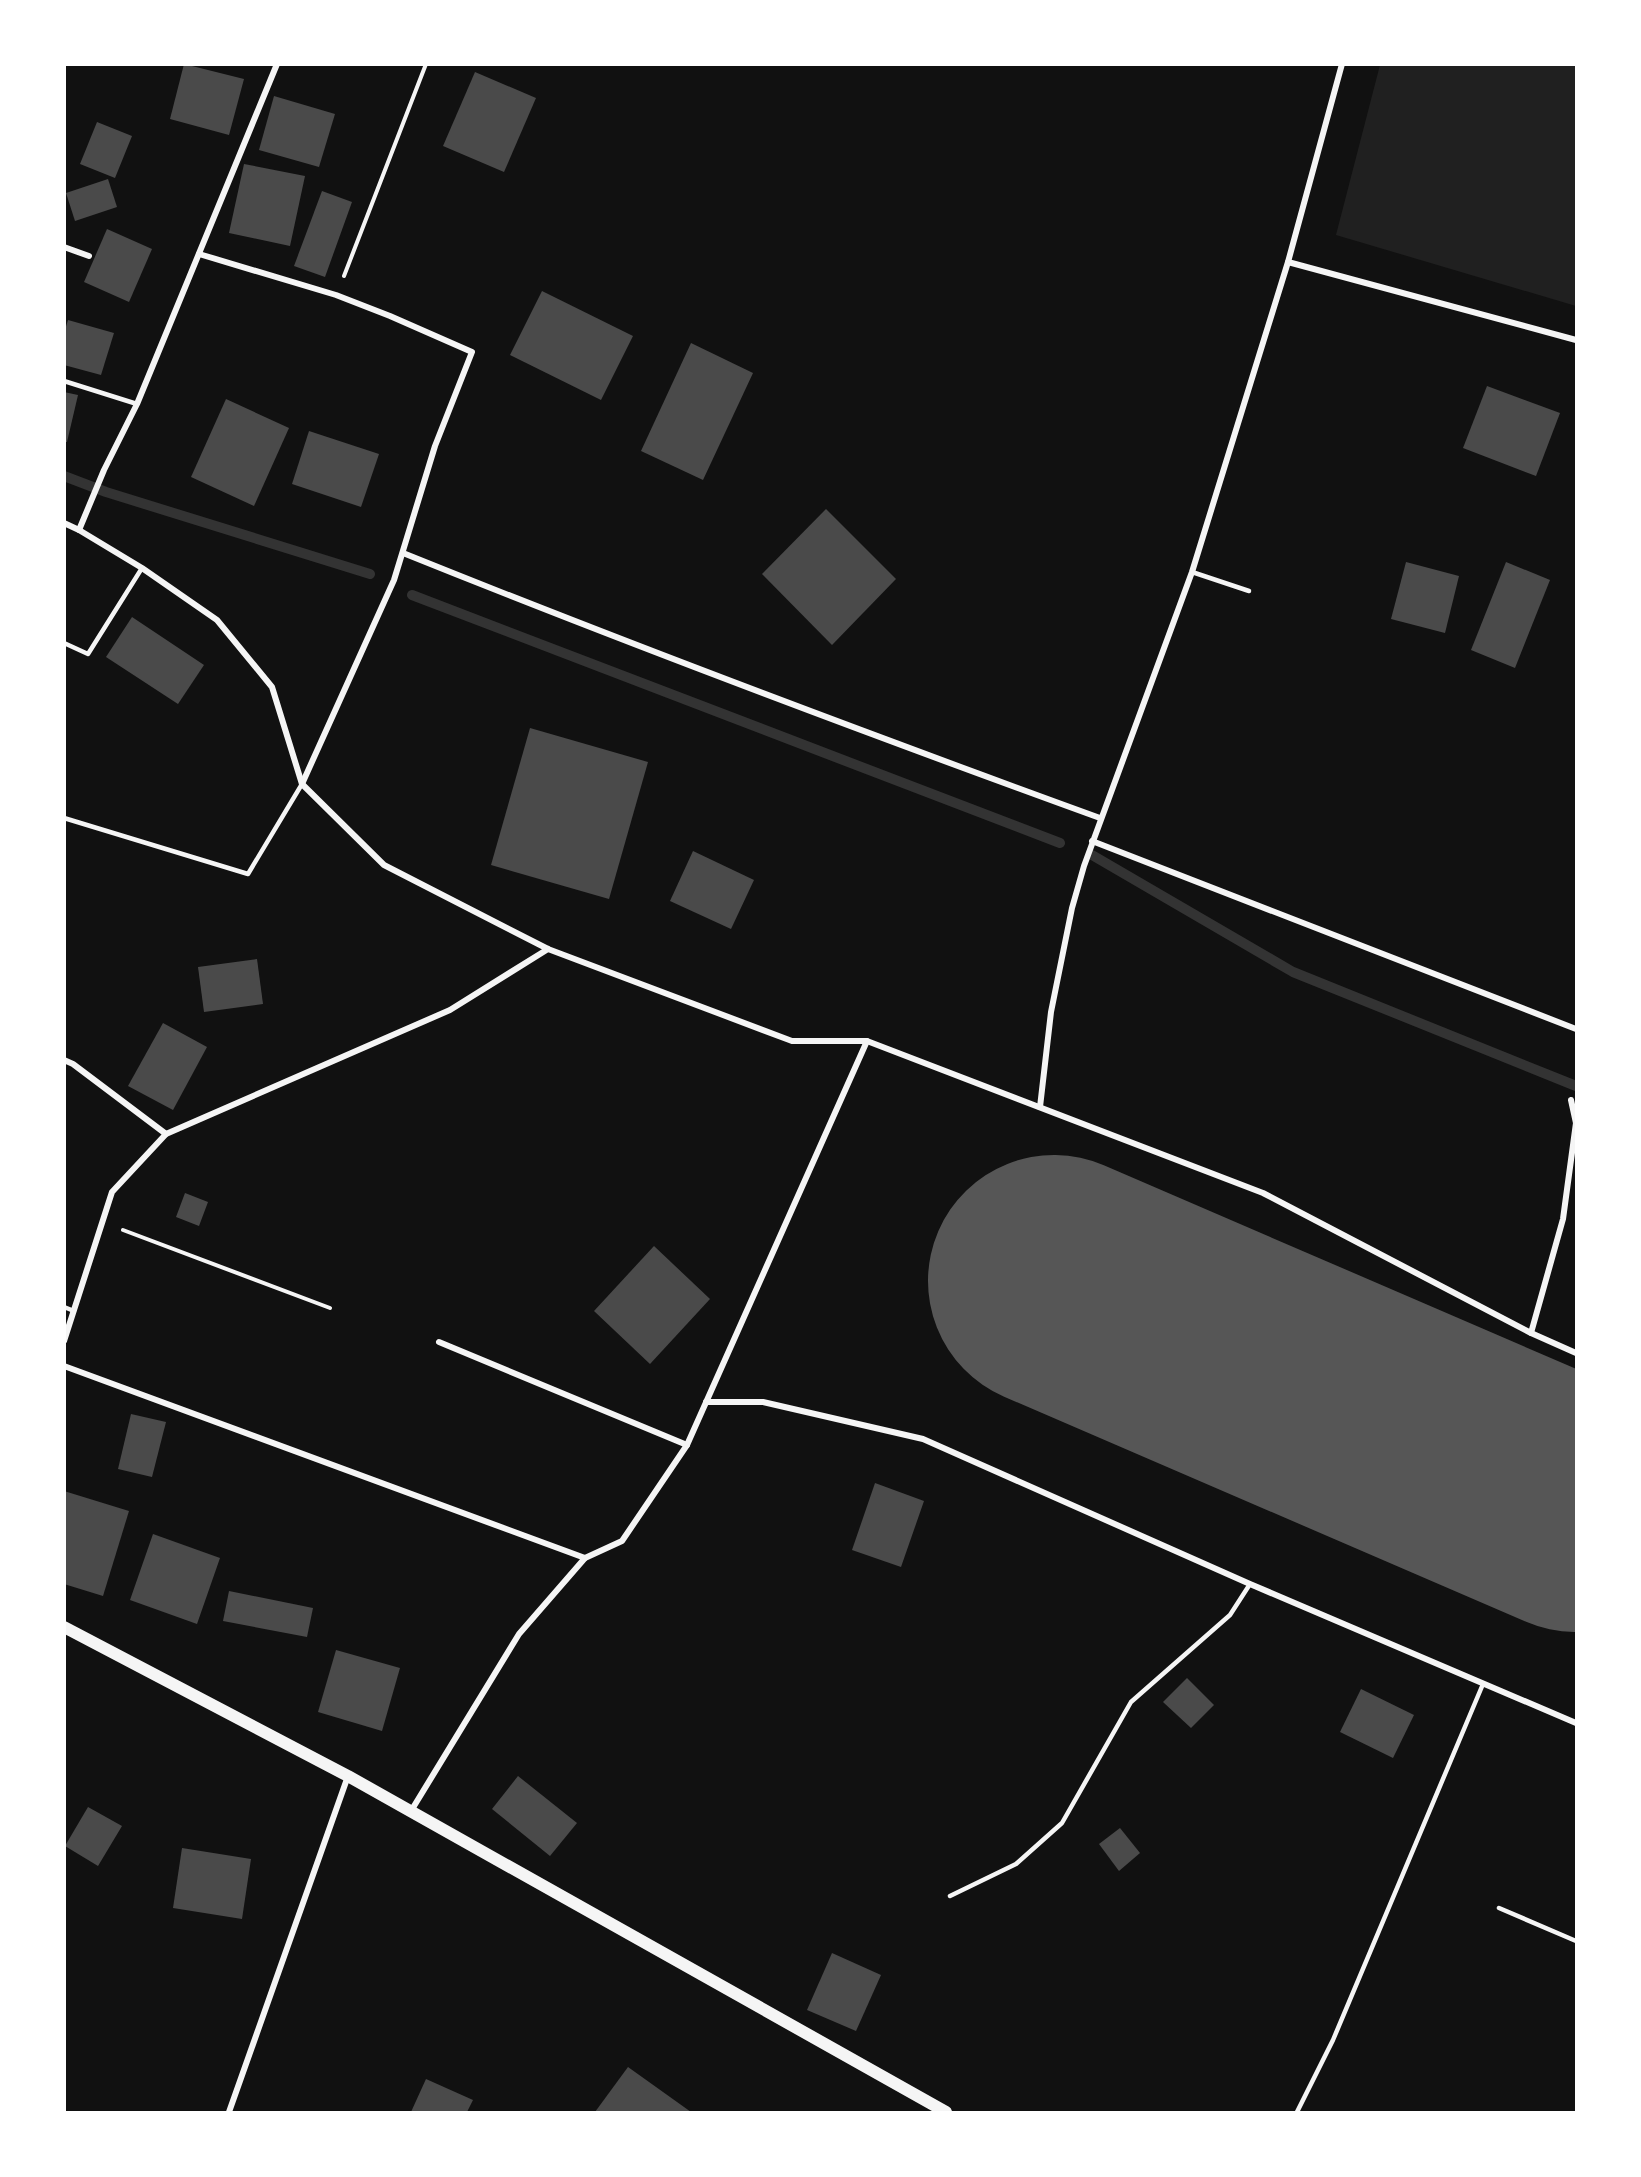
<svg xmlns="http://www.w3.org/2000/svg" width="1641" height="2177" font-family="'Archivo Narrow',sans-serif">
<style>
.green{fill:#202020}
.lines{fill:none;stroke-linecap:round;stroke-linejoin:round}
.stream{stroke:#333;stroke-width:10}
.runway{stroke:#565656;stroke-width:252}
.building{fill:#4a4a4a}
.path{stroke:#f5f5f5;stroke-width:4}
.service{stroke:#f5f5f5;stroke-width:4.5}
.minor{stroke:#f5f5f5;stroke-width:6}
.secondary{stroke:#f5f5f5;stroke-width:12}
</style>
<rect width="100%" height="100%" fill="#111"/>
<polygon class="green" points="1380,65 1576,65 1576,306 1336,235"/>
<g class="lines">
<g class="stream">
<polyline points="64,476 106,492 370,574"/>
<polyline points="412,595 1060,843"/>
<polyline points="1092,855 1293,972 1576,1086"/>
</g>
<polyline class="runway" points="1054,1281 1576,1506"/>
</g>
<g class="building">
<polygon points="184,64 244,79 229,135 170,119"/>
<polygon points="475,72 536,98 504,172 443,146"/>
<polygon points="274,96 335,114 319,167 259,150"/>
<polygon points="97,122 132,136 115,178 80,164"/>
<polygon points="244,164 305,176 290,246 229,233"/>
<polygon points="108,179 117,207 75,221 66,193"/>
<polygon points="322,191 352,202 325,277 294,266"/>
<polygon points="107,229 152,249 129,302 84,282"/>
<polygon points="542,291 633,336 601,400 510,355"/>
<polygon points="68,320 114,333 101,375 64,365 64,333"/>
<polygon points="691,343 753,373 703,480 641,451"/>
<polygon points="1487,386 1560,413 1536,476 1463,448"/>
<polygon points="64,392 78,395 67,442 64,442"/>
<polygon points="226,399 289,428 254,506 191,477"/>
<polygon points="309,431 379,454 361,507 292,484"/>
<polygon points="826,509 896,579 832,645 762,574"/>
<polygon points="1406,562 1459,576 1445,633 1391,619"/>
<polygon points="1506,562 1550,580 1515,668 1471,650"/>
<polygon points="132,617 204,665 178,704 106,657"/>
<polygon points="530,728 648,762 609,899 491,865"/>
<polygon points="693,851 754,880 731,929 670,901"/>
<polygon points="257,959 263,1004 204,1012 198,967"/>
<polygon points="163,1023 207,1047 173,1110 128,1086"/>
<polygon points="185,1193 208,1202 199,1226 176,1217"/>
<polygon points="654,1246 710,1299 650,1364 594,1311"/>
<polygon points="131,1414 166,1422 152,1477 118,1469"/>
<polygon points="875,1483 924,1501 901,1567 852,1550"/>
<polygon points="64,1491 129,1511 103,1596 64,1584"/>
<polygon points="153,1534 220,1558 197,1624 130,1600"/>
<polygon points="229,1591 313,1608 307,1637 223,1621"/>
<polygon points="336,1650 400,1668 382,1731 318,1712"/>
<polygon points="1187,1678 1214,1705 1191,1728 1163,1702"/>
<polygon points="1361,1689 1414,1715 1393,1758 1340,1732"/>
<polygon points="518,1776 577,1823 550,1856 492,1809"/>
<polygon points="88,1807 122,1826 98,1866 65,1846"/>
<polygon points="1120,1828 1140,1853 1119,1871 1099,1844"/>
<polygon points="182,1848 251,1859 242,1919 173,1908"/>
<polygon points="832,1953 881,1975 856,2031 807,2010"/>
<polygon points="628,2067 691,2112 595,2112"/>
<polygon points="426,2079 473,2100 467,2112 411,2112"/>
</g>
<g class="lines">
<g class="path">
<polyline points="344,276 426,64"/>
<polyline points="123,1230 330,1308"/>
</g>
<g class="service">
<polyline points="64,381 137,404"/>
<polyline points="1192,572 1249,591"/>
<polyline points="64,643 88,654 142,568"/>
<polyline points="64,818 248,874 302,784"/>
<polyline points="64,1307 74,1311"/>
<polyline points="950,1896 1016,1864 1062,1823 1131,1702 1230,1615 1250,1584"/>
<polyline points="1499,1908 1576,1941"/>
<polyline points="1297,2112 1333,2040 1483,1684"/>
</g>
<g class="minor">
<polyline points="64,247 89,256"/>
<polyline points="199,254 336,295 390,316 472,352 435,446 394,580 302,784"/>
<polyline points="1288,262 1576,340"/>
<polyline points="64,523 79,530 142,568 217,620 272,687 302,784 384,865 548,949 792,1041 867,1041 1263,1193 1531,1333 1576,1353"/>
<polyline points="79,530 104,470 137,404 277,64"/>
<path d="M403 553C634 646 866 733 1100 818"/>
<polyline points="1092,841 1576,1029"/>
<polyline points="64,1060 73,1064 166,1134"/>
<polyline points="1040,1107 1051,1012 1072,908 1084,866 1192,572 1288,262 1342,64"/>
<polyline points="1531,1333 1563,1219 1576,1123 1571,1100"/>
<polyline points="64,1341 112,1192 166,1134 450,1010 548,949"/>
<polyline points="439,1342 687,1445"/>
<polyline points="64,1366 585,1558"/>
<polyline points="706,1402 763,1402 923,1439 1250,1584 1576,1723"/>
<polyline points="411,1811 519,1634 585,1558 622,1541 687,1445 867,1041"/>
<polyline points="229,2112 348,1776"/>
</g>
<polyline class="secondary" points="64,1627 348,1776 946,2112"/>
</g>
<rect width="1641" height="2177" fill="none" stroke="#ffffff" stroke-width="132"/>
</svg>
